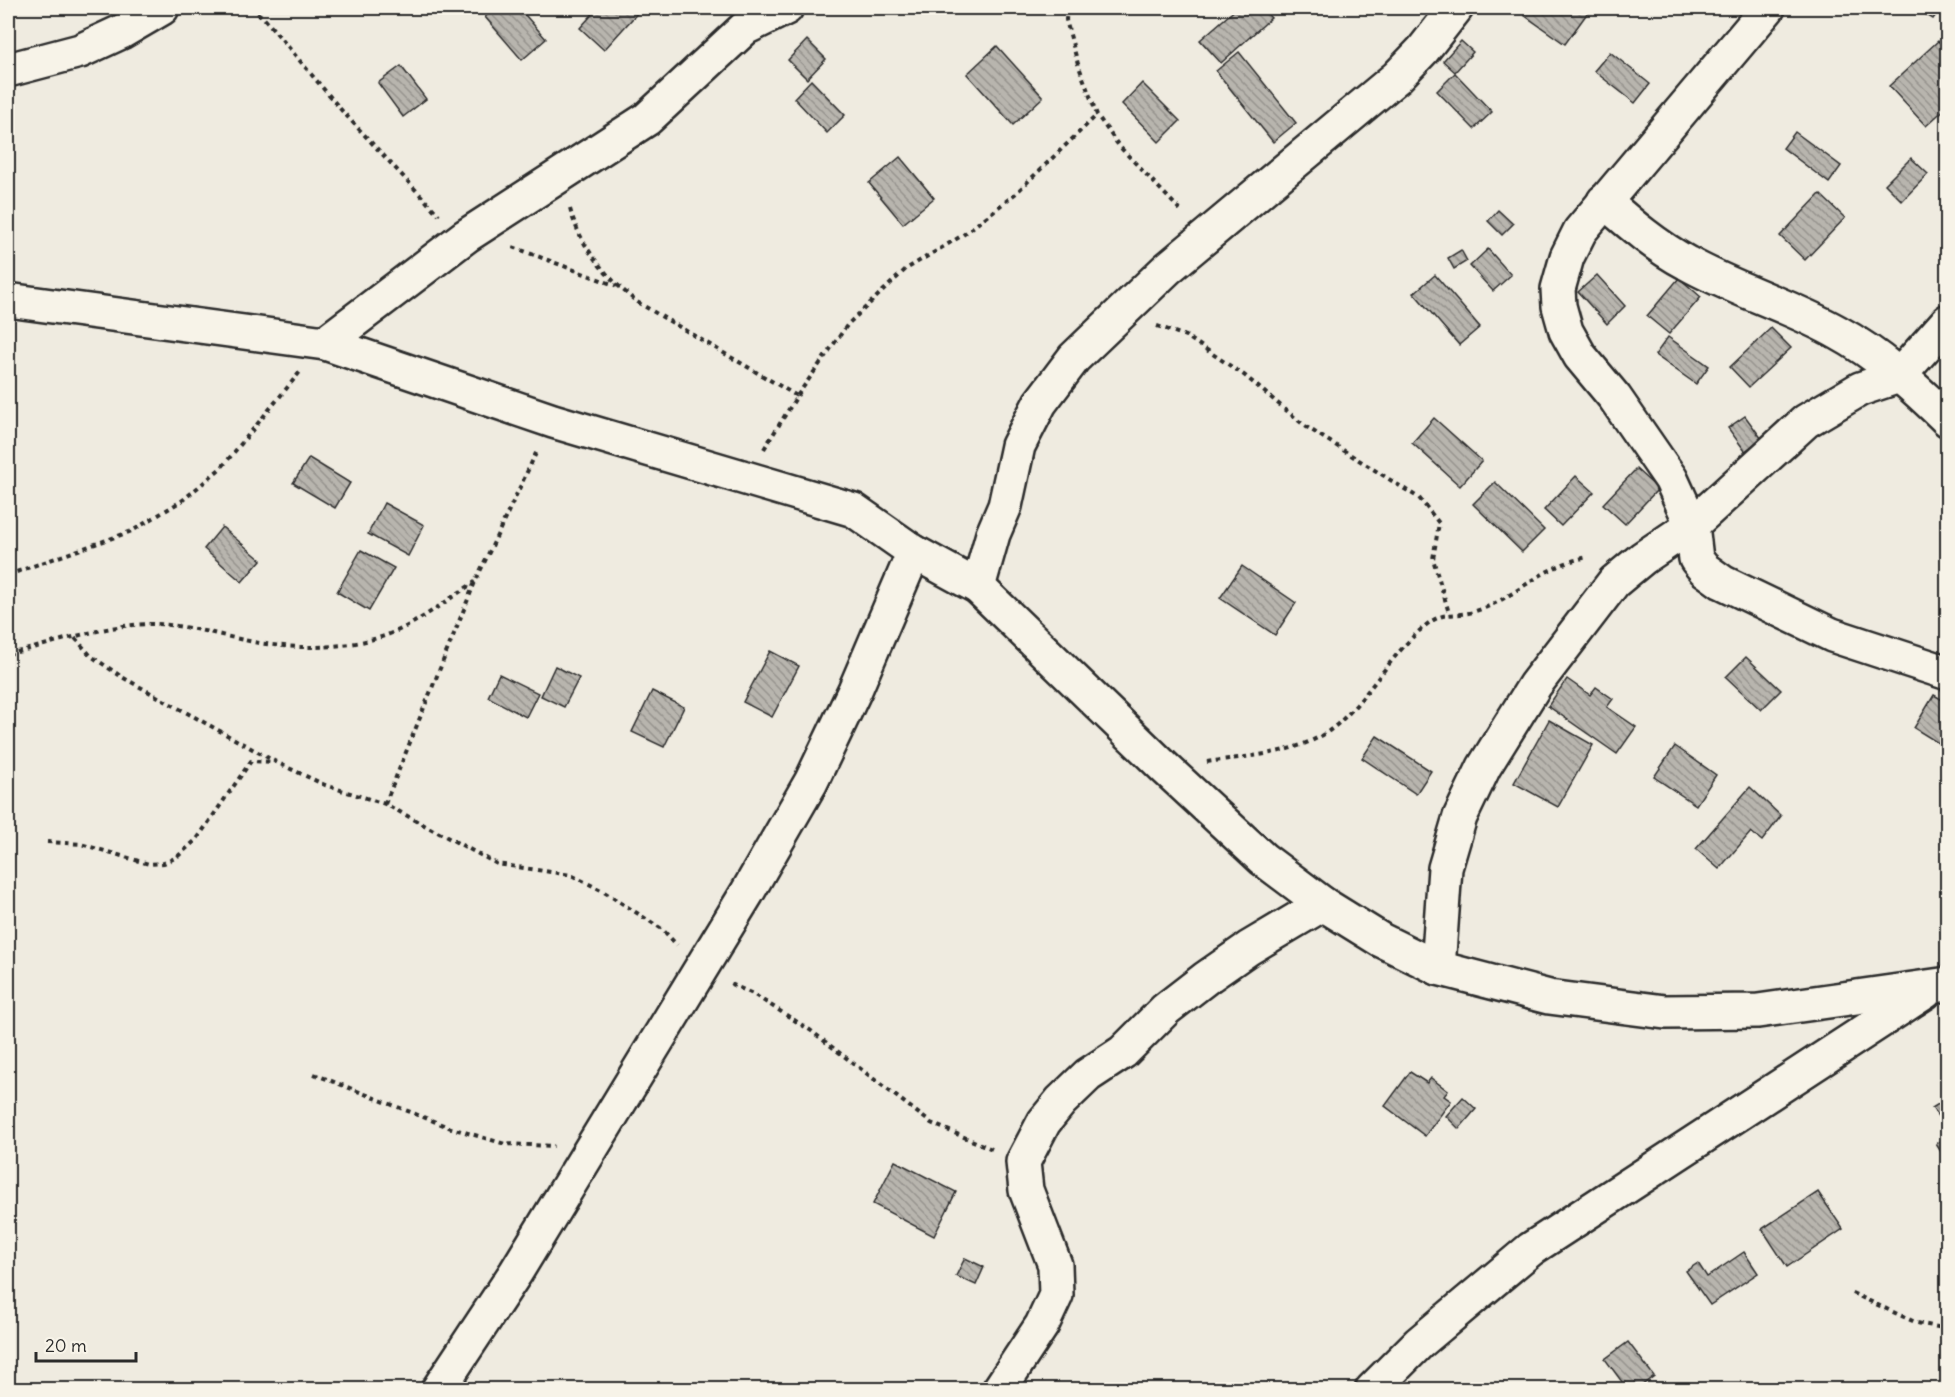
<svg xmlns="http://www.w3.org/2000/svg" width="1955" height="1397" font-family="Delius,sans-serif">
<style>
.building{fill:url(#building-back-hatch);stroke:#2b2b2b;stroke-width:1.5}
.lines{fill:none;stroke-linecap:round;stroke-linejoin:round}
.minor-casing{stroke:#2b2b2b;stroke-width:38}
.path{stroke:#2b2b2b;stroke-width:4;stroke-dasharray:4.5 4.5;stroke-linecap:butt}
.minor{stroke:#f7f3e8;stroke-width:33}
</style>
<defs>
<pattern id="building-back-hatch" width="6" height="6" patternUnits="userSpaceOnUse" patternTransform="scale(1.5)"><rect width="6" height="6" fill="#b8b5ae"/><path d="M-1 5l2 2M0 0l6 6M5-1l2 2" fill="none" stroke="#96938e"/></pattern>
</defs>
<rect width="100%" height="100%" fill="#efebe0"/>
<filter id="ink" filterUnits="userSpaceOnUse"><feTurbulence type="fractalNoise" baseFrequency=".0167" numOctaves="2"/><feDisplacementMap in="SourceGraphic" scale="12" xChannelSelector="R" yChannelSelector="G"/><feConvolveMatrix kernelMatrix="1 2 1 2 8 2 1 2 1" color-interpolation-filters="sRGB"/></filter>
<g filter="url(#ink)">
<g class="building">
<polygon points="495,8 519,8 546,39 522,60 485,17"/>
<polygon points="598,8 642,8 604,50 580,28"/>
<polygon points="1237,8 1262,8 1271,18 1221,63 1200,40"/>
<polygon points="1530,8 1591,8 1565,44 1524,15"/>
<polygon points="1915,8 1941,8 1933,19"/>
<polygon points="807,40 826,59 807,79 788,60"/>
<polygon points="1461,41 1473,52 1455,72 1443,61"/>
<polygon points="1938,41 1948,51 1948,106 1926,126 1889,86"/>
<polygon points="997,46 1043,97 1013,125 967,74"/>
<polygon points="1239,52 1296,123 1273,142 1216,71"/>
<polygon points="1610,52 1650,84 1635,103 1594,71"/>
<polygon points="401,66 426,99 403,117 378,83"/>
<polygon points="1455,73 1492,112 1474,129 1437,91"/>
<polygon points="811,80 845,115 827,133 794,98"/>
<polygon points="1142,83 1180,121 1159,142 1122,104"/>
<polygon points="1795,132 1841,166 1829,183 1783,148"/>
<polygon points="900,157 934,198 903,224 869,183"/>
<polygon points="1911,158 1928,174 1902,201 1885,184"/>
<polygon points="1820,194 1845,218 1805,260 1780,236"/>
<polygon points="1498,210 1513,224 1502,235 1488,221"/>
<polygon points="1488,249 1511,275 1493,291 1470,266"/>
<polygon points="1461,250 1467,261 1454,269 1448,258"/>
<polygon points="1435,275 1480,327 1459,345 1414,293"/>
<polygon points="1597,275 1625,306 1607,324 1578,292"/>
<polygon points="1679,278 1701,297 1669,334 1647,316"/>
<polygon points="1771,328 1791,348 1749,387 1730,367"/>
<polygon points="1668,337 1709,366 1696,384 1655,355"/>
<polygon points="1745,416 1762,439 1745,451 1728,428"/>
<polygon points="1434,418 1482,461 1460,486 1412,443"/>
<polygon points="309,458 350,483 335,508 293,483"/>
<polygon points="1636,469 1658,489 1625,524 1603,504"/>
<polygon points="1576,476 1594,492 1561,526 1544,510"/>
<polygon points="1495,482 1544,530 1522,552 1473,504"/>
<polygon points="384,503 424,525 408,556 368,534"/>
<polygon points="222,527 261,560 242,582 204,549"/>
<polygon points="361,550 394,568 369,611 337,592"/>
<polygon points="1242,566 1296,603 1275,635 1220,598"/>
<polygon points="770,651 799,666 772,717 743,702"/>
<polygon points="1746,657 1781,690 1761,710 1726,677"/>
<polygon points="555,666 579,678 564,707 541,696"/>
<polygon points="499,674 538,693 526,717 488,697"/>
<polygon points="1567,679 1590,695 1596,687 1613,699 1607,707 1636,727 1617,754 1548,706"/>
<polygon points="652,691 684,707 664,747 632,732"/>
<polygon points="1934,695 1948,703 1948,749 1914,728"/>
<polygon points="1549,720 1593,745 1558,807 1514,783"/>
<polygon points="1377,736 1431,771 1416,794 1362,758"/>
<polygon points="1675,746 1716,775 1696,805 1654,777"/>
<polygon points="1750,787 1781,816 1762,841 1751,832 1719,869 1696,849"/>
<polygon points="1410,1072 1427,1083 1431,1078 1448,1091 1444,1096 1451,1101 1425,1136 1385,1106"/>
<polygon points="1463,1097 1476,1109 1459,1129 1446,1116"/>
<polygon points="1948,1098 1948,1130 1932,1108"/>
<polygon points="1948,1137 1948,1163 1936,1144"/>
<polygon points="895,1161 956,1192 934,1236 873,1204"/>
<polygon points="1818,1192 1843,1229 1787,1267 1762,1229"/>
<polygon points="1744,1252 1758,1273 1710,1305 1686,1271 1698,1263 1707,1277"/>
<polygon points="965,1258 984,1267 976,1285 956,1276"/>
<polygon points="1628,1342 1654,1376 1636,1390 1628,1390 1605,1359"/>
</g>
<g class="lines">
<g class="minor-casing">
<g id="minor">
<polyline points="1768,8 1580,231 1567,257 1558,289 1559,306 1566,331 1580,356 1615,398 1671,479 1692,525 1696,559 1704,569 1722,582 1832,635 1948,673"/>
<polyline points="8,70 80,51 121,32 162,8"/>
<path d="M1604 201C1630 224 1657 247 1687 263 1735 290 1789 305 1837 332 1878 354 1914 387 1948 420"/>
<polyline points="8,300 325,343 553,421 854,510 914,552 978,587 1165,768 1263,859 1323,904 1381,940 1438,968 1549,997 1665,1012 1758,1011 1948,984"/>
<polyline points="325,343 466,236 647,119 745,28 786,8"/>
<polyline points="978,587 993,534 1005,506 1018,446 1040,403 1074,358 1167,269 1397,77 1423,50 1456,8"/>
<polyline points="1438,968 1445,868 1460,817 1484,767 1535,685 1614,582 1643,558 1692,525 1806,421 1860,389 1899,376 1948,321"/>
<polyline points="438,1390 516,1272 747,893 811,782 855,690 914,552"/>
<polyline points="999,1390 1042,1325 1056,1295 1055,1265 1026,1190 1023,1162 1044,1122 1061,1101 1088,1075 1123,1052 1166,1009 1206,978 1249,948 1323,904"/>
<polyline points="1372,1390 1419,1343 1531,1249 1925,992"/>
</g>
</g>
<g class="path">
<polyline points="250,8 263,17 343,112 439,215"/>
<polyline points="1067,8 1066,20 1078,64 1097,115 1119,146 1183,213"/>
<path d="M570 209C581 248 606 277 637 302L797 396"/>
<polyline points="513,247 617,286"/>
<polyline points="1157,326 1186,336 1244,375 1305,426 1419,498 1439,523 1433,559 1449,613"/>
<polyline points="764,449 797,396 848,324 906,269 963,235 1015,194 1097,115"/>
<polyline points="8,575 132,531 183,500 222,467 300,372"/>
<polyline points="75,638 91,656 122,677 276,762 325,785 385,804 497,864 571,875 601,890 662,929 677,945"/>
<path d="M8 654C55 644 107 623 155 624 186 625 214 634 244 640 289 650 341 650 384 636 417 625 446 600 475 582"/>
<path d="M1207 762C1246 756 1291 755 1326 733 1362 709 1388 656 1425 626 1445 609 1456 618 1476 611 1519 597 1540 565 1589 557"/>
<polyline points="385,804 475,582 537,451"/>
<polyline points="47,842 81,844 149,864 164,863 177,857 197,839 251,761 275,762"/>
<polyline points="731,984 753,994 810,1030 931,1123 992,1149"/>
<polyline points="314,1074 451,1128 505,1144 554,1146"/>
<polyline points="1852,1293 1917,1323 1948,1329"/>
</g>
<use href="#minor" class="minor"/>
</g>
</g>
<rect width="1955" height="1397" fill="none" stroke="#f7f3e8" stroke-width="30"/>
<rect x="15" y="15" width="1925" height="1367" fill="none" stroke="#2b2b2b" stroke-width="2" filter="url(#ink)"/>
<path d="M36 1352v9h100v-9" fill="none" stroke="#2b2b2b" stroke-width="3"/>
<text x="45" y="1352" font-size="18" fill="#2b2b2b" stroke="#f7f3e8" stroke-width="4.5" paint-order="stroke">20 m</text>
</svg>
